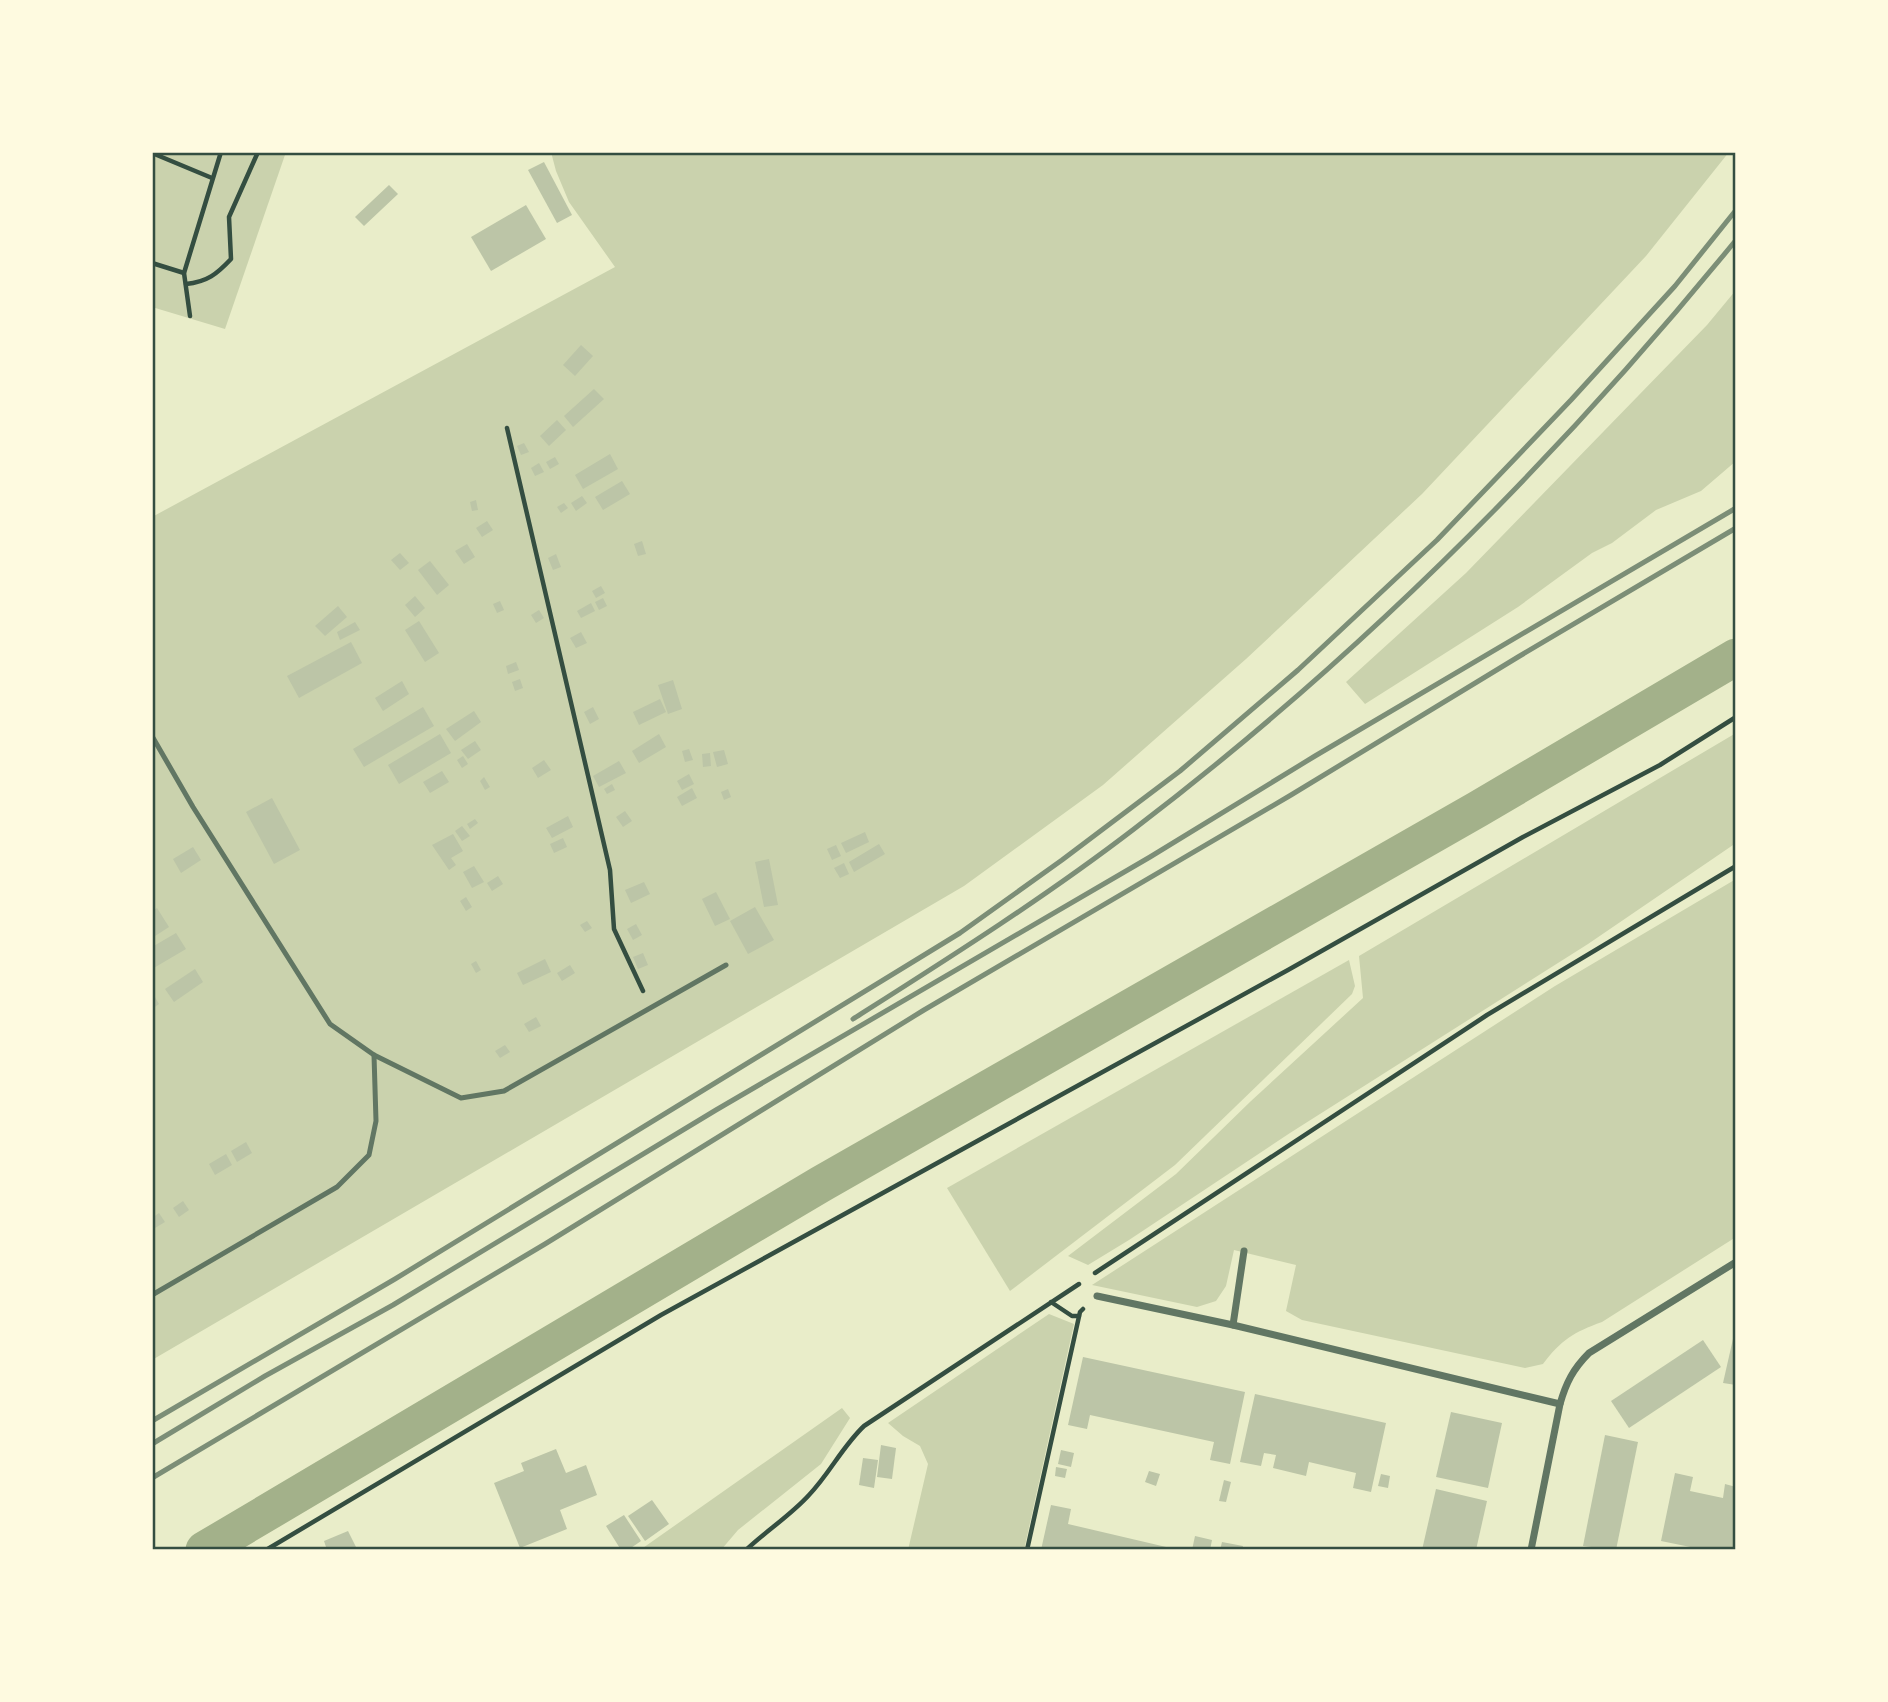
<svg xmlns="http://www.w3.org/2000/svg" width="1888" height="1702" font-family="Figtree,sans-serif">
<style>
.green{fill:#cad2ad}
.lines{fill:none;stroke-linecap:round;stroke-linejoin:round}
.canal{stroke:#a3b18a;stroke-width:37}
.building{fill:#bcc5a7}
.path{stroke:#344e41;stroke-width:4.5}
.service{stroke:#617663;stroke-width:5}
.minor{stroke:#617663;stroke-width:7}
.rail{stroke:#7c8e77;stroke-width:5}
.neatline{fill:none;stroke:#344e41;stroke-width:2.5}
</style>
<rect width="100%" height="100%" fill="#e9edc9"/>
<g class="green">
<polygon points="152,152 286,152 225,329 152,307"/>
<polygon points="551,152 1729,152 1646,256 1422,494 1246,659 1103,785 964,886 152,1360 152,517 615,267 569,202 556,171"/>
<polygon points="1736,290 1736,461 1701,491 1656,510 1612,543 1592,553 1518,607 1365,704 1346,682 1466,573 1707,325"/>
<polygon points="1736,733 1736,843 1588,944 1290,1133 1129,1240 1088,1265 1068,1256 1176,1174 1251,1101 1363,998 1359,956"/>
<path d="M1736 879V1237L1602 1322C1574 1332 1561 1340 1543 1364L1525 1368 1302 1320 1286 1311 1296 1265 1234 1250 1226 1286 1216 1301 1197 1307 1092 1285 1555 986Z"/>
<polygon points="1349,960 1355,986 1352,994 1175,1165 1010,1291 947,1188"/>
<polygon points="1049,1314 1074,1324 1024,1550 908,1550 928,1464 920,1446 903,1436 888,1423"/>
<polygon points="842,1408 850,1418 821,1464 738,1530 721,1550 640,1550"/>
</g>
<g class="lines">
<polyline class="canal" points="204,1550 821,1184 1478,809 1736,657"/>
</g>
<g class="building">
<polygon points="544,162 572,215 557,223 528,170"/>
<polygon points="389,185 398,194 364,226 355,217"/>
<polygon points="526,205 546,239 491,271 471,237"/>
<polygon points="581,345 593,356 575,376 563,365"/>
<polygon points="594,389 604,399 573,427 564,416"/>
<polygon points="557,420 566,430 549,446 540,436"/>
<polygon points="524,443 529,452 521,455 517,446"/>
<polygon points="610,454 618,469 583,489 575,475"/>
<polygon points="555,457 559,464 550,469 546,462"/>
<polygon points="539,463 544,472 535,476 531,468"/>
<polygon points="622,481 630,494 603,510 595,497"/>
<polygon points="582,496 587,503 576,511 571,503"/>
<polygon points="476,500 478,510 472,511 470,502"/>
<polygon points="564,503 568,508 561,513 557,507"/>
<polygon points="487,521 493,530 482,537 476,528"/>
<polygon points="642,541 646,554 638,556 634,544"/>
<polygon points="467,544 475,557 464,564 455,551"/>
<polygon points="400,553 409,563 400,570 391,560"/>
<polygon points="556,554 561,567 553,570 548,558"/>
<polygon points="430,561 449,585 437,595 418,570"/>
<polygon points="601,586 605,593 596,598 592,591"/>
<polygon points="415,596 425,608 415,617 405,605"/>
<polygon points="603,598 607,606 599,610 595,602"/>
<polygon points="500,601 504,610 497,613 493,604"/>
<polygon points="591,603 595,611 581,618 577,611"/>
<polygon points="338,606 347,617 325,636 315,626"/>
<polygon points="539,610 544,618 536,623 531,615"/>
<polygon points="419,621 439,653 425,662 405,630"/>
<polygon points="355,622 360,630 340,640 337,632"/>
<polygon points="581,632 587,643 576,648 570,638"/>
<polygon points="351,642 362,663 299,698 287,676"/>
<polygon points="516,662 519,670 508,674 506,666"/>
<polygon points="520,679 523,688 515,691 512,682"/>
<polygon points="673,680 682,709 668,714 658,685"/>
<polygon points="402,681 409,694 383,711 375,698"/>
<polygon points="660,699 666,712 639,725 633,712"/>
<polygon points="423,707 434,726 364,767 353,749"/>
<polygon points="593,707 599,719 590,724 584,712"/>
<polygon points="474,711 481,722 455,741 446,729"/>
<polygon points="440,734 451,753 399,784 388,765"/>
<polygon points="659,734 666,747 639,763 632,751"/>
<polygon points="475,741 481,750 468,759 461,750"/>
<polygon points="689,749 693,760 685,762 682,751"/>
<polygon points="724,750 728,764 717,767 713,752"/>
<polygon points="710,753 711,766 703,767 702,754"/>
<polygon points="463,756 468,764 462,768 457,760"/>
<polygon points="544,760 551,770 538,778 532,768"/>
<polygon points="619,761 626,773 599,787 593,776"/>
<polygon points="442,771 449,782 430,793 423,782"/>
<polygon points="689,774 694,784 682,790 677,781"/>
<polygon points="484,777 490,787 485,790 480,781"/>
<polygon points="612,784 615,790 607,794 604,789"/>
<polygon points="692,788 697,798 682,806 677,797"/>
<polygon points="728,789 731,797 724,800 721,792"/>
<polygon points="272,798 300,850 274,864 246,812"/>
<polygon points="625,811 632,821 623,827 616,817"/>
<polygon points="568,816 573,827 552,838 546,828"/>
<polygon points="475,819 478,823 470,829 467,824"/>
<polygon points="462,826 470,836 462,841 455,831"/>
<polygon points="865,832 869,842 846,853 841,843"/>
<polygon points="453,834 463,851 451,858 456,865 449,870 432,845"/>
<polygon points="563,838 567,847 554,853 550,844"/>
<polygon points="879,844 885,854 854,872 849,862"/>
<polygon points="836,845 841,856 832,860 827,849"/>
<polygon points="193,847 201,860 181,873 173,859"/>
<polygon points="769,859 778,905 764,907 755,862"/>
<polygon points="844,863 849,874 840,878 834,868"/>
<polygon points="474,866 484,882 472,888 463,872"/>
<polygon points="498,876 503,884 492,891 487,883"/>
<polygon points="644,882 650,894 631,903 625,890"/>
<polygon points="716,892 730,919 715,926 702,899"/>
<polygon points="466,897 472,907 466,911 460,901"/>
<polygon points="755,907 774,940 748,954 730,921"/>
<polygon points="157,908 169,927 152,938 152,911"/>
<polygon points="587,921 592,928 585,932 580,925"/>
<polygon points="636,924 642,935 633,940 627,929"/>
<polygon points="176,933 186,949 152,969 152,947"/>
<polygon points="643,953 648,965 638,969 633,957"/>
<polygon points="545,959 551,972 523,985 517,973"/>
<polygon points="476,961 481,970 476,973 471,964"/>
<polygon points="570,965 575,973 562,981 557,973"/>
<polygon points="195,969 203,982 174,1002 165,989"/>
<polygon points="152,992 159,1004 152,1009"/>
<polygon points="536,1017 541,1026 529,1032 524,1024"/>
<polygon points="505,1045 510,1052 500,1058 495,1051"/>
<polygon points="246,1142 252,1153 237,1162 231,1151"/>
<polygon points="226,1154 232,1165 215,1175 209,1164"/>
<polygon points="183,1201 189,1210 179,1217 173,1208"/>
<polygon points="159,1213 165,1222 155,1228 152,1218"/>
<polygon points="1735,1330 1736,1330 1736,1385 1723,1383"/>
<polygon points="1703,1340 1721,1367 1629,1428 1611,1401"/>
<polygon points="1083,1357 1245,1392 1230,1464 1210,1460 1214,1442 1090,1415 1087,1429 1068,1425"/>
<polygon points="1255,1394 1386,1423 1371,1492 1353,1488 1356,1473 1309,1462 1306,1476 1273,1468 1276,1455 1264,1453 1261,1466 1240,1462"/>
<polygon points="1451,1412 1502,1423 1488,1488 1436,1477"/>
<polygon points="1605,1435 1638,1442 1616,1550 1583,1546"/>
<polygon points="881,1445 896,1448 892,1479 877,1477"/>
<polygon points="556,1449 566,1473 586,1465 597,1495 560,1510 567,1529 520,1548 494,1483 524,1471 521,1463"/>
<polygon points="1061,1450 1074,1453 1071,1467 1058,1464"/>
<polygon points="863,1458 878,1460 874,1488 859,1485"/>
<polygon points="1056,1467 1067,1469 1065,1478 1055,1476"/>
<polygon points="1149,1471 1160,1474 1156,1486 1145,1482"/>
<polygon points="1675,1473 1693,1477 1690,1491 1723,1498 1725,1484 1736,1487 1736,1538 1733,1550 1705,1550 1661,1541"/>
<polygon points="1381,1474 1390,1476 1388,1488 1378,1486"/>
<polygon points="1224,1480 1231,1482 1226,1502 1219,1501"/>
<polygon points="1436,1489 1487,1501 1476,1550 1422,1550"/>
<polygon points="652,1500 669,1524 645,1541 628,1516"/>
<polygon points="1051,1505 1071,1509 1068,1524 1179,1550 1041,1550"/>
<polygon points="624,1515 641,1541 628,1550 621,1550 606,1526"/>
<polygon points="348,1531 356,1547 349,1550 327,1550 324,1541"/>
<polygon points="1195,1536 1212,1540 1210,1550 1192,1550"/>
<polygon points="1222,1542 1243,1546 1242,1550 1220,1550"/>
</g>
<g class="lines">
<g class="path">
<polyline points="152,153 212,178"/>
<polyline points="152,263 184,273"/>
<path d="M186 284C207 282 217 274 231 259L229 217 258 152"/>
<polyline points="190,316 184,273 221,152"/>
<polyline points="507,428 610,870 614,929 643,991"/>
<polyline points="1095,1273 1487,1015 1736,866"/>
<polyline points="1051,1302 1072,1316 1079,1316"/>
<polyline points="266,1550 661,1315 1288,970 1523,837 1660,765 1736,717"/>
<path d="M746 1550C766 1531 791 1515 809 1495 830 1473 842 1447 864 1426L1079 1284"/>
<polyline points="1027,1550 1080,1312 1083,1309"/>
</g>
<g class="service">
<polyline points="152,736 193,807 330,1024 374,1055 461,1098 504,1091 726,965"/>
<polyline points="152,1295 337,1187 369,1155 376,1121 374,1055"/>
</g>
<g class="minor">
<polyline points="1097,1296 1233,1325 1560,1404"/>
<polyline points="1233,1325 1244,1251"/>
<path d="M1531 1550 1560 1404C1566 1383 1573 1369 1589 1353L1736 1262"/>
</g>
<g class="rail">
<path d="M853 1019C949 958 1044 898 1134 829 1357 659 1559 457 1736 240"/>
<polyline points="152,1421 395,1279 960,933 1062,860 1180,771 1298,670 1437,540 1571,400 1675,286 1736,210"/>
<polyline points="152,1444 265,1376 393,1305 716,1110 1150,857 1315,756 1736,508"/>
<polyline points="152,1478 545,1244 924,1010 1291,795 1518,657 1736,528"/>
</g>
</g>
<rect width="1888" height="1702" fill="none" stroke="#fefae0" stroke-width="308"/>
<rect x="154" y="154" width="1580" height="1394" class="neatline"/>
</svg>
